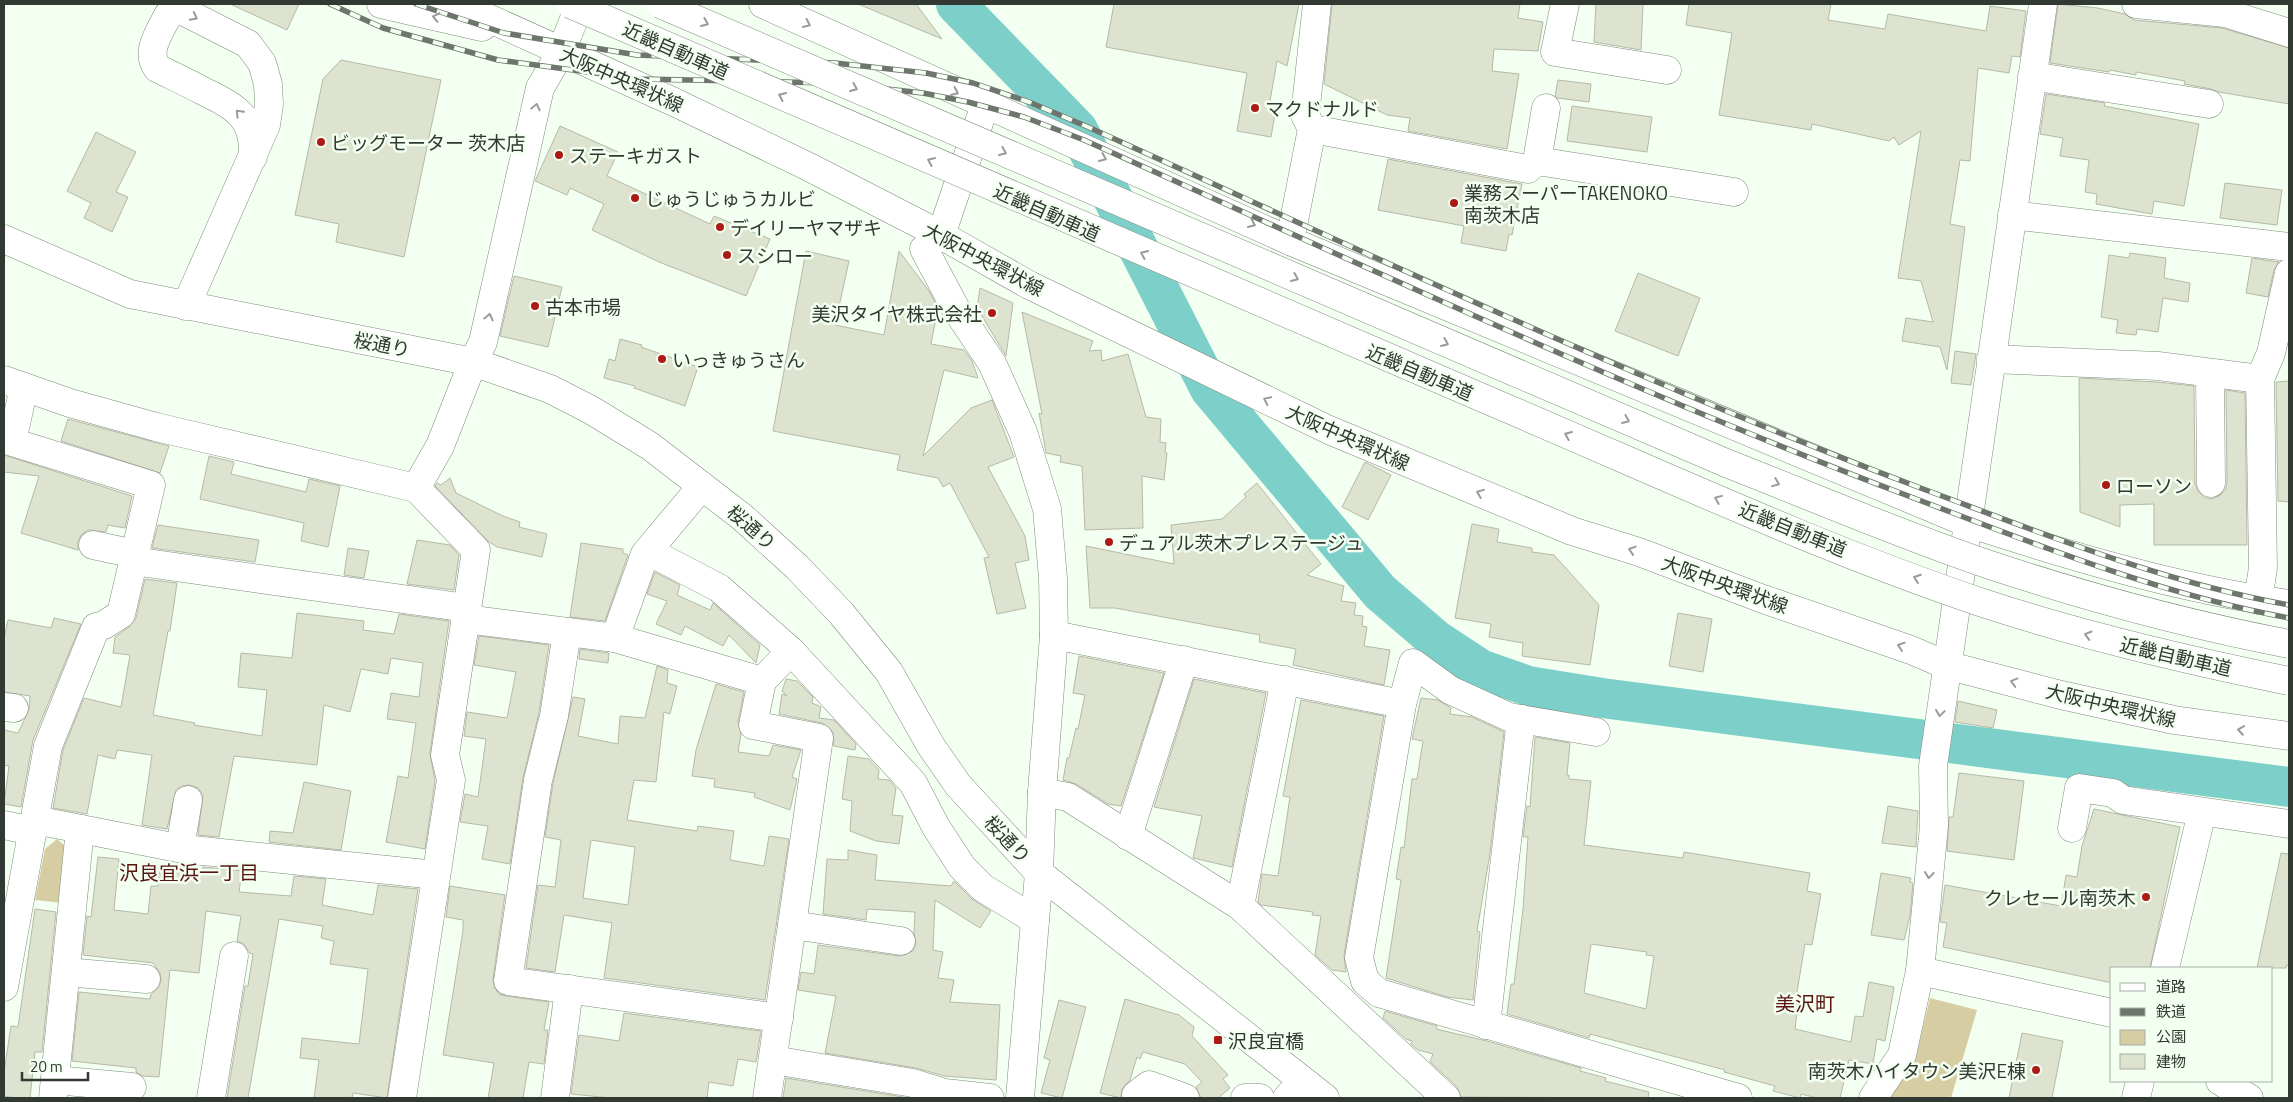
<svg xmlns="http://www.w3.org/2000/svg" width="2293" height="1102" font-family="'Titillium Web','Noto Sans JP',sans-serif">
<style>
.green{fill:#d7cda3}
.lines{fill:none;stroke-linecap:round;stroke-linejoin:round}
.river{stroke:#7cd0c9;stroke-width:40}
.building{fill:#dde3cf;stroke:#b5baa7;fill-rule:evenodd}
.minor-casing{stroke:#7f8c7d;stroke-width:29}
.major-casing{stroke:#7f8c7d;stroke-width:29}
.minor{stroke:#fff;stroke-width:28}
.major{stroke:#fff;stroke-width:28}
.rail-casing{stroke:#6d756c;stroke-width:5.5}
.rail{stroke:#f3fff1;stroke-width:4;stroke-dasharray:11;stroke-linecap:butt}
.highway-bridge-casing{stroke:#7f8c7d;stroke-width:29;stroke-linecap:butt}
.highway-bridge{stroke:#fff;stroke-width:28}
.oneway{stroke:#989c98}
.poi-dot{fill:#ac1a16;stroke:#f3fff1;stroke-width:2}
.labels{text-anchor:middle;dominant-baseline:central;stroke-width:5;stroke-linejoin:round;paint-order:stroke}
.street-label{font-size:19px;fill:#323832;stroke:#f3fff1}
.poi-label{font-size:19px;fill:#323832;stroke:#f3fff1;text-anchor:start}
.neighbourhood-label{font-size:20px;fill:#58140f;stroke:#f3fff1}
</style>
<rect width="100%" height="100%" fill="#f3fff1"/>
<g class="green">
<polygon points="57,839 70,850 63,903 35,900 45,849"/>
<polygon points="1930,998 1977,1010 1951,1098 1887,1098 1917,1052"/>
</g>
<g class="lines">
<polyline class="river" points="956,4 1078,130 1210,389 1380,592 1436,640 1480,669 1528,686 1602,698 2289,787"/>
</g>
<g class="building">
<polygon points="230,4 299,4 287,30"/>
<polygon points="858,4 916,4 942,39"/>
<polygon points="1114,4 1299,4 1287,66 1277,61 1270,101 1277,102 1271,137 1237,131 1247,73 1106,47"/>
<polygon points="1332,4 1520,4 1518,18 1543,22 1538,51 1494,49 1492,71 1519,74 1507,149 1408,131 1410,118 1387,115 1324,84"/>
<polygon points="1596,4 1643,4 1641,50 1594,42"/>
<polygon points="1689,4 1831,4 1828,20 1885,29 1888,14 1986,31 1990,6 2026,11 2020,57 2012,56 2009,73 1978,68 1970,161 1960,160 1950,224 1965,227 1947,370 1940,347 1902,341 1906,318 1933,322 1921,281 1898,278 1921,131 1899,145 1894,137 1889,141 1812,124 1811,130 1719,115 1732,33 1686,25"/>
<polygon points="2058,4 2098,8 2125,14 2134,20 2222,28 2289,48 2289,104 2219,92 2211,89 2184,84 2185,81 2136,72 2136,75 2110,70 2109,72 2050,63"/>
<polygon points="341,60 441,80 404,257 336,242 339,224 295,215 323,79"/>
<polygon points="1558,80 1591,84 1589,102 1557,98 1555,96"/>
<polygon points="2046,94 2105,103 2104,106 2199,124 2184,206 2154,201 2152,214 2096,204 2097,194 2085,192 2089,160 2060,156 2063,138 2040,134"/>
<polygon points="1572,106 1652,117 1647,152 1567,141"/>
<polygon points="560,126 618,152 607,176 710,224 714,216 770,239 746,296 659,262 592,230 604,204 570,188 567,195 535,181"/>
<polygon points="96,132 136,152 116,192 128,197 112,232 84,218 91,203 67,191"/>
<polygon points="1388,159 1522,184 1512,235 1509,234 1506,251 1461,243 1464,226 1378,210"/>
<polygon points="2225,183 2282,190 2277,225 2220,218"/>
<polygon points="806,251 849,261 835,325 884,335 899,251 929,291 938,308 931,344 964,350 972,361 978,378 944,370 923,456 971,408 992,400 1014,457 988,467 1025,536 1029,560 1015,563 1026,608 997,614 984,558 989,557 950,483 943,487 938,478 897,470 900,455 773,431"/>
<polygon points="2130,253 2166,258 2164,278 2190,283 2188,302 2163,298 2158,332 2137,329 2136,335 2116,333 2118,320 2101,317 2109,255 2129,258"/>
<polygon points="2252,258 2279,262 2274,270 2268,297 2246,293"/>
<polygon points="1638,273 1700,298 1678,356 1615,331"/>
<polygon points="514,276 562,287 548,347 500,336"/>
<polygon points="980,288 1013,303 1006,356 977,308"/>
<polygon points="1022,312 1093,341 1089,351 1101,350 1102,361 1128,354 1146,417 1161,419 1160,442 1166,443 1165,452 1167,453 1164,480 1142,476 1143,528 1085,530 1082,466 1060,462 1061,456 1046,453 1039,413 1042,414"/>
<polygon points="620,339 642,345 641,347 698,367 685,406 634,388 635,386 604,378 609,359 615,361"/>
<polygon points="1955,351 1976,354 1971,385 1951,383"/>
<polygon points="2079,378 2157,382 2194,386 2195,483 2198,491 2204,497 2211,499 2219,496 2225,490 2227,483 2226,390 2245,393 2247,545 2154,545 2154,504 2120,505 2120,527 2080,512"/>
<polygon points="2289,381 2289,502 2278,501 2276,382"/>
<polygon points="68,419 169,446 160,473 61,441"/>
<polygon points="4,455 132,496 125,528 108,525 106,532 88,530 81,535 78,541 78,550 21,533 39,476 4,472"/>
<polygon points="209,456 234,462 231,474 306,492 309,479 340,486 328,547 301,541 304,523 200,499"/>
<polygon points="1365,462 1391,475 1368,520 1342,507"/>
<polygon points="450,478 456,493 503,516 520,522 519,527 547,534 542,557 497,547 488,541 435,486 437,483 441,485"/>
<polygon points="1257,483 1321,564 1307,575 1344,586 1341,601 1356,603 1354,615 1363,616 1362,626 1367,627 1364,646 1390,650 1384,685 1293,665 1296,649 1259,642 1260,635 1115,608 1090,608 1086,546 1174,564 1171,525 1222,519 1246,497 1244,494"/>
<polygon points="1472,524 1499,529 1497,542 1532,548 1532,552 1554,555 1599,605 1590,665 1522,656 1523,643 1489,637 1491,624 1455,618"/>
<polygon points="158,525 259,540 255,562 152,548"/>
<polygon points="417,540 450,545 459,555 454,590 407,584"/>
<polygon points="581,543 623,549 623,553 628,555 605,621 570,617"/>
<polygon points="348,548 369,551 364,578 344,575"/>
<polygon points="655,572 680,585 677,595 710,610 713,603 760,645 756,663 729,635 723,646 685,626 681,635 656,624 667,601 647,594"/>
<polygon points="145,579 177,583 170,631 168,631 153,715 195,723 194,725 262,736 267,690 238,687 241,653 292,658 297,613 364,621 363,630 394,634 399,614 449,621 430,753 435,781 425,849 386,842 398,776 408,778 416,723 387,719 391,693 419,697 423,663 391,658 388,674 361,669 350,712 324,705 317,765 234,756 219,837 198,835 203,795 198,788 190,785 182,786 176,790 167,829 142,825 152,755 117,750 115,759 98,755 87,814 53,808 63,750 84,698 121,707 130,655 113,653 115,637 129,627 136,618"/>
<polygon points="1678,613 1712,619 1703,672 1669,666"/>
<polygon points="54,618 81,624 33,740 21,807 4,804 9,766 4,765 4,730 18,733 29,710 30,696 4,692 4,639 8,620 51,628"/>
<polygon points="479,636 549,645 539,713 523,778 510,864 482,859 488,826 460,822 465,794 478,797 486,739 464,736 467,712 507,718 516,672 474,665"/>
<polygon points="580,649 609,653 608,663 579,659"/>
<polygon points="1079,656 1164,673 1121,806 1108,804 1076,784 1063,780 1067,758 1069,758 1076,728 1078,729 1085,695 1073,693"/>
<path d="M657 666 668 670 667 683 677 686 670 714 664 712 656 782 634 780 627 820 697 831 698 826 734 831 730 860 764 866 769 836 789 839 765 1000 604 978 612 923 564 915 555 972 526 968 538 885 555 887 561 840 545 837 553 783 573 697 585 699 578 736 618 744 620 716 645 718ZM591 840 635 847 628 905 583 898Z"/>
<polygon points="786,679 797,681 813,697 812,703 821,707 819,718 834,720 856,744 855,750 834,746 833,732 822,723 779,714 782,694 787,696 782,691"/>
<polygon points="1194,679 1266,693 1232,867 1193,858 1202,816 1154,807"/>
<polygon points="716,684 744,692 738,722 741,734 738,752 769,756 773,745 801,750 792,777 797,779 790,810 754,797 755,793 714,787 715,779 692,776 696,750"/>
<polygon points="1421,698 1438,700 1451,708 1450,714 1472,717 1504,732 1490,853 1477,931 1480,932 1473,1000 1447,997 1386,978 1401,880 1396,879 1401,847 1404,848 1412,779 1417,779 1423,741 1412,739"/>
<polygon points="1301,700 1384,716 1344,955 1346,972 1332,970 1315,955 1321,916 1312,915 1313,912 1261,905 1258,902 1262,874 1278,876 1290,797 1283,796"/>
<polygon points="1958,701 1997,710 1993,728 1955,722"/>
<path d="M1535 737 1570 743 1567 775H1569V779L1591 781 1584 845 1683 858 1684 852 1810 873 1807 891 1821 894 1812 945 1805 944 1795 1004 1798 1005 1795 1029 1851 1042 1855 1016 1863 1017 1869 982 1894 987 1885 1041 1877 1039 1873 1064 1849 1060 1840 1098H1817L1801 1094 1800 1098 1773 1091 1775 1086 1724 1072 1725 1070 1590 1034 1589 1038 1507 1014 1511 984H1514L1523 909 1528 837H1523L1527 806 1530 807ZM1591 944 1647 952 1646 955 1654 956 1646 1009 1584 993Z"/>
<polygon points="848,756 869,759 879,770 878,779 889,780 896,788 892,815 903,816 899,844 876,841 850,831 852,801 842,799"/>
<polygon points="1959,773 2024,781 2014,860 1947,851 1949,817 1953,817"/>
<polygon points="304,782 351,791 341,850 269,842 270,831 293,833"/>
<polygon points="1888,806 1918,811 1916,847 1882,843"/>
<polygon points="2094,809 2180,827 2150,968 2112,968 2112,983 1943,947 1947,923 1940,922 1945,885 2061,906 2066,875 2077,877 2082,846"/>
<polygon points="848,850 877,855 875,880 951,886 954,881 972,899 991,911 980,928 935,900 933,950 943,952 938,978 954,980 950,1002 1000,1005 996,1080 944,1076 916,1068 825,1053 836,996 798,990 801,972 814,974 818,945 899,956 913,951 916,943 914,933 915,912 867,909 866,920 823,914 827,859 848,860"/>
<polygon points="2281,853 2289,854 2289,966 2287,965 2286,968 2257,968"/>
<polygon points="98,857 119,859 114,910 148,914 151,886 158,886 160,865 203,870 203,867 242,871 239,892 291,896 294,876 326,879 322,905 373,915 378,885 418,889 387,1098 353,1093 352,1098 314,1098 319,1060 300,1058 302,1038 359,1044 368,969 330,964 334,941 321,938 323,926 279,919 248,1098 227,1098 245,986 248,986 253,954 249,953 244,944 237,941 241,916 206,911 199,973 170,970 159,1077 142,1076 136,1072 136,1068 72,1061 79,992 150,999 151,994 158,988 161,981 160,973 153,963 83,955 87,916 91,917"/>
<polygon points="1881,873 1911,878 1910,882 1913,883 1910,916 1904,940 1871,935"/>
<polygon points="450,886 505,895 493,979 494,987 499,994 506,996 549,1002 544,1030 548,1030 544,1064 529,1062 523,1098 488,1098 494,1063 443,1055 463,931 463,920 446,917"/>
<polygon points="35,909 56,912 42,1052 35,1052 30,1098 17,1098 4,1096 4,1072 11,1026 18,1027"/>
<polygon points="1125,999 1179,1015 1194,1027 1192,1036 1228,1075 1223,1079 1230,1088 1218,1098 1201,1098 1196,1087 1202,1082 1185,1064 1143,1052 1140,1059 1137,1057 1130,1080 1122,1089 1121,1098 1100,1093"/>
<polygon points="1059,1000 1086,1007 1062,1098 1041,1093 1050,1060 1044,1058"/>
<polygon points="1385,1011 1437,1026 1436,1029 1487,1041 1581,1068 1580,1071 1606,1078 1605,1081 1649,1092 1648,1098 1461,1097 1457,1087 1430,1062 1433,1054 1418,1050 1411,1044 1412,1041 1406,1039 1383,1018"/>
<polygon points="624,1013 761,1031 756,1062 738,1059 733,1086 709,1082 707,1098 611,1098 571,1094 579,1035 619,1041"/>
<polygon points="2022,1033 2063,1041 2052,1098 2009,1098"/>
<polygon points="786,1078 909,1098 783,1098"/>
</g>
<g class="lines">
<g class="minor-casing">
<g id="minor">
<polyline points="1565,4 1555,52 1667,70"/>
<polyline points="2136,4 2225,13 2289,33"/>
<polyline points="2032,76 2209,104"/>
<polyline points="985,105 941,235 924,249 957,311 992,363 1023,432 1047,509 1053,578 1054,635 1042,792 1039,873 1020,1098"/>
<polyline points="1312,129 1528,169 1537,161 1546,108"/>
<polyline points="1537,161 1734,192"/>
<polyline points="2012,215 2289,247"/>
<polyline points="4,239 130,294 473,362 550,389 591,410 650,446 742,517 797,567 841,613 889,672 931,746 958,785 1039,873 1325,1098"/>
<polyline points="1290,241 1312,129 1305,115 1317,4"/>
<path d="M186 306 266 125 269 104 268 84 262 63 248 44 185 12 176 11 168 15C160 32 145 51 157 68 173 76 188 83 203 91 236 107 255 117 253 157"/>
<polyline points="1991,359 2158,366 2260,379"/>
<polyline points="2210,373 2211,483"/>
<polyline points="4,380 70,403 156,427 416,488 476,550 445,755 451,780 402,1098"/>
<polyline points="416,488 440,446 473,362 483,342 540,88 561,52"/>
<polyline points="93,545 135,554"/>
<polyline points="648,551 719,588 791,651 913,783 936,827 962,867 983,888 1035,920"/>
<polyline points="133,561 467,608"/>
<polyline points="2258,600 2263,568 2260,379 2271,353 2289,273"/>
<polyline points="465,619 615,638 645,554 702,486"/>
<polyline points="567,632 554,716 538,780 508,981 779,1018"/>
<polyline points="1054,635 1402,704"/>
<polyline points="615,638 762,681 791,651"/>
<polyline points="762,681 753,725 819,738 767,1098"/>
<polyline points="4,707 14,708"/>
<polyline points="1596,732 1509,717 1450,690 1413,663 1402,704 1359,958 1365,981 1379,993 1738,1098"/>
<polyline points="1042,792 1068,797 1240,906 1446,1098"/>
<polyline points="35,820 183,849 436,875"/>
<polyline points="4,825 33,831"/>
<polyline points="2072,828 2079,788 2113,793 2123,800 2289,824"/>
<polyline points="1128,836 1184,660"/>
<polyline points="180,848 188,800"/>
<polyline points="1240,906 1285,680"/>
<polyline points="792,925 901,941"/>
<polyline points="2165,968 2202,812"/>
<polyline points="1920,971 2112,1013"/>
<polyline points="66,972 146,979"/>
<polyline points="4,987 48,746 96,627 104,625 121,614 151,485 12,442 24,387"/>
<polyline points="1486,1025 1521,719"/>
<polyline points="773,1060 913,1083 945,1093 990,1098"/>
<polyline points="55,1080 132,1087"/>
<polyline points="2220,1081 2249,1098"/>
<polyline points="1136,1095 1149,1085 1185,1098"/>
<polyline points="53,1098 80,829"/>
<polyline points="211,1098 234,956"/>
<polyline points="555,1098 569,989"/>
<polyline points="1245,1098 1260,1098"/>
<polyline points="1287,1098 1302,1081"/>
<polyline points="1873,1098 1902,1055 1920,971 1934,826 1933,766 2043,4"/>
<polyline points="2136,1098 2140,1081"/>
</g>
</g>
<g class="major-casing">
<g id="major">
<polyline points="381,4 482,27"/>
<polyline points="457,4 674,102 807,166 941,235 1029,285 1329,430 1572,531 1639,552 1763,599 1911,650 1946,665 2061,695 2174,720 2289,736"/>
<path d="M763 4 1290 241 1968 523C2073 557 2179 589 2289 604"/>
<polyline points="561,52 580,4"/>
</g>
</g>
<use href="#minor" class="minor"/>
<use href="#major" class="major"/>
<g class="rail-casing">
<g id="rail">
<path d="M330 4 383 28 498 60 640 79 831 83 923 93 968 102 1024 117 1084 140C1358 263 1630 391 1911 497 2035 544 2158 594 2289 618"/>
<path d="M416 4 504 33 637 55 835 63 926 73 973 83 1029 102 1088 127C1363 251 1636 381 1918 487 2039 532 2161 582 2289 605"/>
</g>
</g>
<use href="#rail" class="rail"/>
<g class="highway-bridge-casing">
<g id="highway-bridge">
<path d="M570 4C877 138 1184 272 1492 402 1655 471 1816 547 1983 603 2083 636 2186 660 2289 681"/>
<path d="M660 4 1726 463C1813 497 1899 534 1987 564 2086 597 2186 624 2289 644"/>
</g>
</g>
<use href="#highway-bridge" class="highway-bridge"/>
</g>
<defs><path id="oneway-chevron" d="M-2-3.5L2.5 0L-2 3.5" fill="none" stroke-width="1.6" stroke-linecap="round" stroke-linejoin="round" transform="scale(1.25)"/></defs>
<g class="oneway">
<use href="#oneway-chevron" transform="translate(194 17) rotate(27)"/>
<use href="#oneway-chevron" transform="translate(436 17) rotate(-167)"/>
<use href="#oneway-chevron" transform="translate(705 23) rotate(23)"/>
<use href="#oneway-chevron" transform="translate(807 24) rotate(25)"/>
<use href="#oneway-chevron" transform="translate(854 88) rotate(23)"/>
<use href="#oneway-chevron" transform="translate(955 92) rotate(25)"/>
<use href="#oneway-chevron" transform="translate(782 96) rotate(-156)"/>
<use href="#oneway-chevron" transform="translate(536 107) rotate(-77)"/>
<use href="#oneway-chevron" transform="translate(239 113) rotate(-134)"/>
<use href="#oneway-chevron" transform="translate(1003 152) rotate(23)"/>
<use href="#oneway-chevron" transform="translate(1103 158) rotate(24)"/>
<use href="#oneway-chevron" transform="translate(931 161) rotate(-156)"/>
<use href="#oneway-chevron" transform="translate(1252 224) rotate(24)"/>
<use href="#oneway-chevron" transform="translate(1144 254) rotate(-156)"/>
<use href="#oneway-chevron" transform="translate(1295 278) rotate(23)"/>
<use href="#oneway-chevron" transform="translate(489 317) rotate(-77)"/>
<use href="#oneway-chevron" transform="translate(1445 343) rotate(23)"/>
<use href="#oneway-chevron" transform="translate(1267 400) rotate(-154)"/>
<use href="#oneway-chevron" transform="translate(1626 420) rotate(23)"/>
<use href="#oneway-chevron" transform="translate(1568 435) rotate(-157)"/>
<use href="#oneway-chevron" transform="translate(1776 483) rotate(22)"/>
<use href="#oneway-chevron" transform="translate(1480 493) rotate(-158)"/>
<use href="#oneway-chevron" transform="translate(1718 499) rotate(-158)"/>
<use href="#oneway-chevron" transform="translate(1632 550) rotate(-162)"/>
<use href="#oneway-chevron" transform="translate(1917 578) rotate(-160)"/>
<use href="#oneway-chevron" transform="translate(2088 635) rotate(-164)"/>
<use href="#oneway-chevron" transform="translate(1901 646) rotate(-161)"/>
<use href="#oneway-chevron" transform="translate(2014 682) rotate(-165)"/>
<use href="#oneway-chevron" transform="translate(1940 713) rotate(98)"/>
<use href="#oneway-chevron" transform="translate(2241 730) rotate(-172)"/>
<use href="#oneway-chevron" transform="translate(1929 875) rotate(96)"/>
</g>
<g class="poi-dot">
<circle cx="1255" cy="108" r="5"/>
<circle cx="321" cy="142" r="5"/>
<circle cx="559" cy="155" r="5"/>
<circle cx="635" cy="198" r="5"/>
<circle cx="1454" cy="203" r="5"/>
<circle cx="720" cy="227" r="5"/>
<circle cx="727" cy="255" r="5"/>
<circle cx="535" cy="306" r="5"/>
<circle cx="992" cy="313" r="5"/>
<circle cx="662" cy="359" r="5"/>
<circle cx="2106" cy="485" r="5"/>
<circle cx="1109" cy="542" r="5"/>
<circle cx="2146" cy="897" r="5"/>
<rect x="1213" y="1035" width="10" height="10" rx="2.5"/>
<circle cx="2036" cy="1070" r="5"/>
</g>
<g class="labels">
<g class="street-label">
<text transform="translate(676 50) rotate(24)">近畿自動車道</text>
<text transform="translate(622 79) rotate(24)">大阪中央環状線</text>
<text transform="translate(1047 212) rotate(24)">近畿自動車道</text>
<text transform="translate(984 259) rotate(28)">大阪中央環状線</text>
<text transform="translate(382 344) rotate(11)">桜通り</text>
<text transform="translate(1420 372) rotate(23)">近畿自動車道</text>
<text transform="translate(1348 437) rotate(24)">大阪中央環状線</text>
<text transform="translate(752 527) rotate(41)">桜通り</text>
<text transform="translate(1793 529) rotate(22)">近畿自動車道</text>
<text transform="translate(1725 584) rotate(20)">大阪中央環状線</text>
<text transform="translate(2176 656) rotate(13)">近畿自動車道</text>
<text transform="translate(2111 705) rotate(13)">大阪中央環状線</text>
<text transform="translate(1008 839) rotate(47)">桜通り</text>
</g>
<g class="poi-label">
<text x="1265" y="108">マクドナルド</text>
<text x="331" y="142">ビッグモーター 茨木店</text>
<text x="569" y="155">ステーキガスト</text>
<text x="1464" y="192">業務スーパーTAKENOKO<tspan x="1464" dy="22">南茨木店</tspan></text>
<text x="645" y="198">じゅうじゅうカルビ</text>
<text x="730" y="227">デイリーヤマザキ</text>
<text x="737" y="255">スシロー</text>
<text x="545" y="306">古本市場</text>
<text x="982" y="313" text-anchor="end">美沢タイヤ株式会社</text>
<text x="672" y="359">いっきゅうさん</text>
<text x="2116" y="485">ローソン</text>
<text x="1119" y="542">デュアル茨木プレステージュ</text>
<text x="2136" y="897" text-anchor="end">クレセール南茨木</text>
<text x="1228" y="1040">沢良宜橋</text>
<text x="2026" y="1070" text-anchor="end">南茨木ハイタウン美沢E棟</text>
</g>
<g class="neighbourhood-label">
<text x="189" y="872">沢良宜浜一丁目</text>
<text x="1805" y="1003">美沢町</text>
</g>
</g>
<rect width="2293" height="1102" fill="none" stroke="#323832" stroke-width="10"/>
<rect x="2110" y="967" width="162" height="115" fill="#f3fff1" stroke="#a6afa5"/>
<rect x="2120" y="983" width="25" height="8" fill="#ffffff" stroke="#a6afa5"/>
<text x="2156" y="992" font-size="15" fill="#323832">道路</text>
<rect x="2120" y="1008" width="25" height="8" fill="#6d756c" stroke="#a6afa5"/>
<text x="2156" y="1017" font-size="15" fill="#323832">鉄道</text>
<rect x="2120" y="1030" width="25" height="15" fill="#d7cda3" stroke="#a6afa5"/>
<text x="2156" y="1042" font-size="15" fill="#323832">公園</text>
<rect x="2120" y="1054" width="25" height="15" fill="#dde3cf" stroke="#a6afa5"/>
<text x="2156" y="1067" font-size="15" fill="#323832">建物</text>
<path d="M22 1072v8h66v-8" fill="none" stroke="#323832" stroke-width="2.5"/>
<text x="30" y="1072" font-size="15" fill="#323832" stroke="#f3fff1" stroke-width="4" paint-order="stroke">20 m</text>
</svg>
